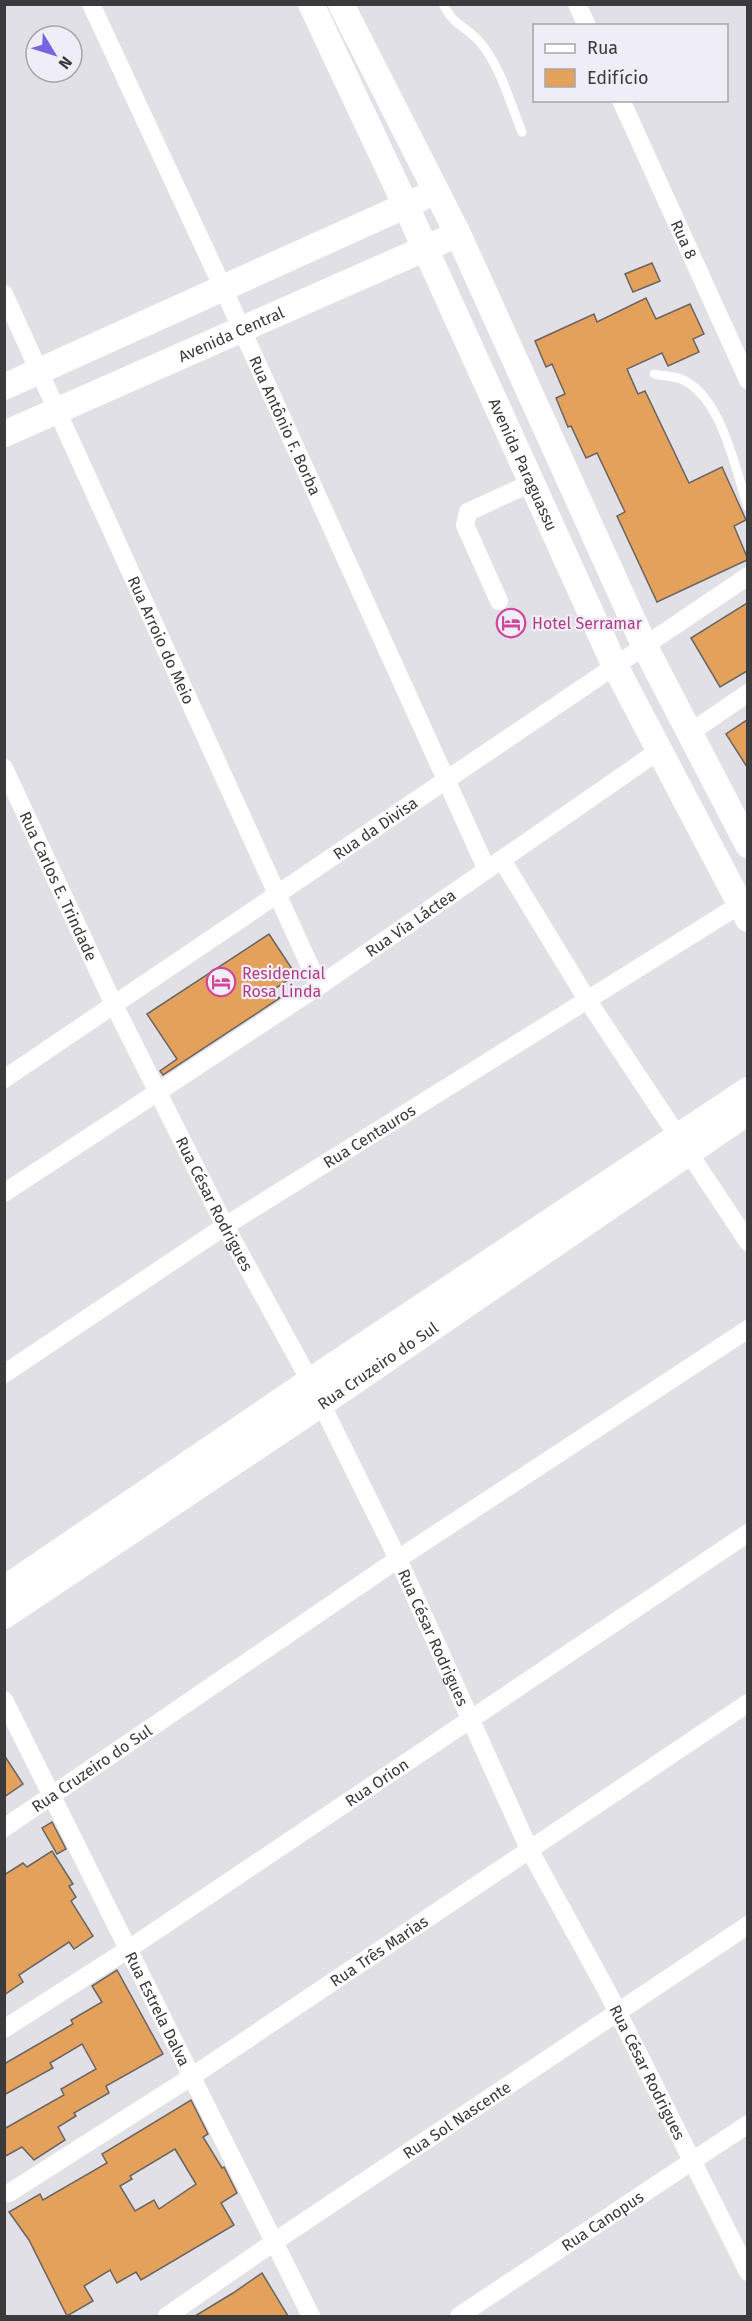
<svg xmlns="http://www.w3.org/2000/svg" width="752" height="2321" font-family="'Fira Sans',sans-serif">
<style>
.building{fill:#e4a15c;stroke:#6a6560;stroke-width:1.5;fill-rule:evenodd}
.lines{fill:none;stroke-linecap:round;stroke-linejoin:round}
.lane{stroke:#fff;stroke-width:9}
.street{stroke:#fff;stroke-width:18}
.secondary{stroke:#fff;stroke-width:26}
.labels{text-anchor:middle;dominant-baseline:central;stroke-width:4.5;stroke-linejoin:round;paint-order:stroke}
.street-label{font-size:16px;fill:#3b3a3d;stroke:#efedf5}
.hotel-label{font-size:16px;fill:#b23c85;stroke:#efedf5;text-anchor:start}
</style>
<rect width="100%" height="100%" fill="#e2e0e7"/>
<g class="building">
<polygon points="652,263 660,281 633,292 625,274"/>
<polygon points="646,298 656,319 690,304 704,334 693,339 699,352 668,366 662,353 627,369 638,394 645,391 689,483 722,467 746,520 734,526 747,557 747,560 657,602 617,516 625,512 597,453 586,458 571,426 568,427 556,398 565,394 552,364 546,367 535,341 594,314 597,322"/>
<polygon points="747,603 747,671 720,687 691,638"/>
<polygon points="747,720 747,767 726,734"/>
<polygon points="269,934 296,975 268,993 280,998 163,1075 160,1071 177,1059 147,1014"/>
<polygon points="4,1755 23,1784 4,1797"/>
<polygon points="52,1822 66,1849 57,1854 42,1828"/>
<polygon points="52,1851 73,1884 69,1886 76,1897 71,1901 93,1936 74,1949 69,1942 19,1975 23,1982 4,1995 4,1875 23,1863 27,1867"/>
<polygon points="117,1970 163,2054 106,2086 109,2093 74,2113 76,2116 58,2127 65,2140 34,2160 22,2147 4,2157 4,2129 64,2095 61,2089 96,2069 82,2044 50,2063 53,2068 4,2095 4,2064 73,2024 71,2020 102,2002 92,1986"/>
<path d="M191 2100 208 2134 203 2137 222 2168 224 2167 237 2193 221 2203 234 2225 141 2280 136 2272 117 2283 110 2270 84 2286 93 2301 67 2316 29 2240 9 2212 40 2194 43 2200 107 2163 102 2154ZM175 2149 196 2184 159 2209 154 2200 135 2211 120 2186 132 2179 130 2176Z"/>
<polygon points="262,2273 288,2316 195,2316 233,2293"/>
</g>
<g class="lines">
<g class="lane">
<path d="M443 4C455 27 463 24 478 40 500 64 510 103 522 132"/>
<path d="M654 374C662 376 673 376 681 379 722 396 735 469 748 507"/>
</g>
<g class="street">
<path id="s1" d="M91 4 223 288 487 870"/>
<polyline points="577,4 587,26"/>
<path id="s2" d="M621 100 748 380"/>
<path id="s3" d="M4 294 319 986"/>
<polyline points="499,601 465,525 468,512 531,483"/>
<polyline points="688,734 748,693"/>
<path id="s4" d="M4 768 114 1005 225 1226 310 1381 398 1559 530 1851 606 1989 748 2272"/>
<polyline points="502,860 588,1001 748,1242"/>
<path id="s5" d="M4 1079 748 576"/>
<path id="s6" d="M4 1193 319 986 660 750"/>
<path id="s7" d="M4 1374 225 1226 741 904"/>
<path id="s8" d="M4 1700 311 2316"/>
<path id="s9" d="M4 1828 398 1559 748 1329"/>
<path id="s10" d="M4 2029 127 1950 748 1533"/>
<path id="s11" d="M9 2193 191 2077 748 1703"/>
<path id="s12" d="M167 2316 274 2242 748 1925"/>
<path id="s13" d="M459 2316 748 2124"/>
</g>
<g class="secondary">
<path id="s14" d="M311 4 406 206 615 666 748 919"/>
<polyline points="341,4 458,234 645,647 748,845"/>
<polyline points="4,387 420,199"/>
<path id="s15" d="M4 434 458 234"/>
<polyline points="4,1589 310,1381 748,1090"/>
<path id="s16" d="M4 1616 321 1404 748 1112"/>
</g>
</g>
<defs>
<g id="hotel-ring" transform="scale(1.5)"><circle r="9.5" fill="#efedf5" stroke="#d1479c" stroke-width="1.5"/><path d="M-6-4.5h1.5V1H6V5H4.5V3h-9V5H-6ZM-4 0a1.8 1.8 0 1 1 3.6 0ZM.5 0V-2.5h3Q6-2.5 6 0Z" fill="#d1479c"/></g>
</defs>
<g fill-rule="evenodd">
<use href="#hotel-ring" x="511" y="623"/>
<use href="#hotel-ring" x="221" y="982"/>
</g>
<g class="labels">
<g class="street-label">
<text stroke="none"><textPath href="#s2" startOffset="153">Rua 8</textPath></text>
<text stroke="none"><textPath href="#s15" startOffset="248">Avenida Central</textPath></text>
<text stroke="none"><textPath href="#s1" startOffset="464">Rua Antônio F. Borba</textPath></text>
<text stroke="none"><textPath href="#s14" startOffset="507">Avenida Paraguassu</textPath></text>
<text stroke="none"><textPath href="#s3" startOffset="380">Rua Arroio do Meio</textPath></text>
<text stroke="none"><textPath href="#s5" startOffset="448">Rua da Divisa</textPath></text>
<text stroke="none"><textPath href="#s4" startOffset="130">Rua Carlos E. Trindade</textPath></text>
<text stroke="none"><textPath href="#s6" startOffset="488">Rua Via Láctea</textPath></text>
<text stroke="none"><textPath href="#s7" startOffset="436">Rua Centauros</textPath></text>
<text stroke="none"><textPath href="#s4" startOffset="484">Rua César Rodrigues</textPath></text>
<text stroke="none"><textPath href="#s16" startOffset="450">Rua Cruzeiro do Sul</textPath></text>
<text stroke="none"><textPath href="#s4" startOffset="970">Rua César Rodrigues</textPath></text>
<text stroke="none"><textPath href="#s9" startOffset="106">Rua Cruzeiro do Sul</textPath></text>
<text stroke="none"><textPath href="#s10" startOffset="447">Rua Orion</textPath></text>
<text stroke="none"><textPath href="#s11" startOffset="442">Rua Três Marias</textPath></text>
<text stroke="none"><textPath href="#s8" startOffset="345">Rua Estrela Dalva</textPath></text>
<text stroke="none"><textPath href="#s4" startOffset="1455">Rua César Rodrigues</textPath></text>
<text stroke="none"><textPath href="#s12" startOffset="350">Rua Sol Nascente</textPath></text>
<text stroke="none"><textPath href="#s13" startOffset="172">Rua Canopus</textPath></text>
</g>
<g class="hotel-label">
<text x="532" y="623">Hotel Serramar</text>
<text x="242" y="973">Residencial<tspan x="242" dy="18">Rosa Linda</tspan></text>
</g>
</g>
<rect width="752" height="2321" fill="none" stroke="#3b3a3d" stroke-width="12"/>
<rect x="533" y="24" width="195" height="78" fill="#efedf5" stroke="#a7a5ab" stroke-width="1.5"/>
<rect x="545" y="44" width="30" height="9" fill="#ffffff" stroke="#a7a5ab" stroke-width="1.5"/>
<text x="587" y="54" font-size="18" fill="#3b3a3d">Rua</text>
<rect x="545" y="69" width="30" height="18" fill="#e4a15c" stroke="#a7a5ab" stroke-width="1.5"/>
<text x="587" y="84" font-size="18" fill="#3b3a3d">Edifício</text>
<g transform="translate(54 54) rotate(128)"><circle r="28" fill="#efedf5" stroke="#a7a5ab" stroke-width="1.5"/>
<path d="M0-4.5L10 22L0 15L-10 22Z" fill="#7465e0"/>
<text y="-9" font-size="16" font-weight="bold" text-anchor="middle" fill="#3b3a3d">N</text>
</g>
</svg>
